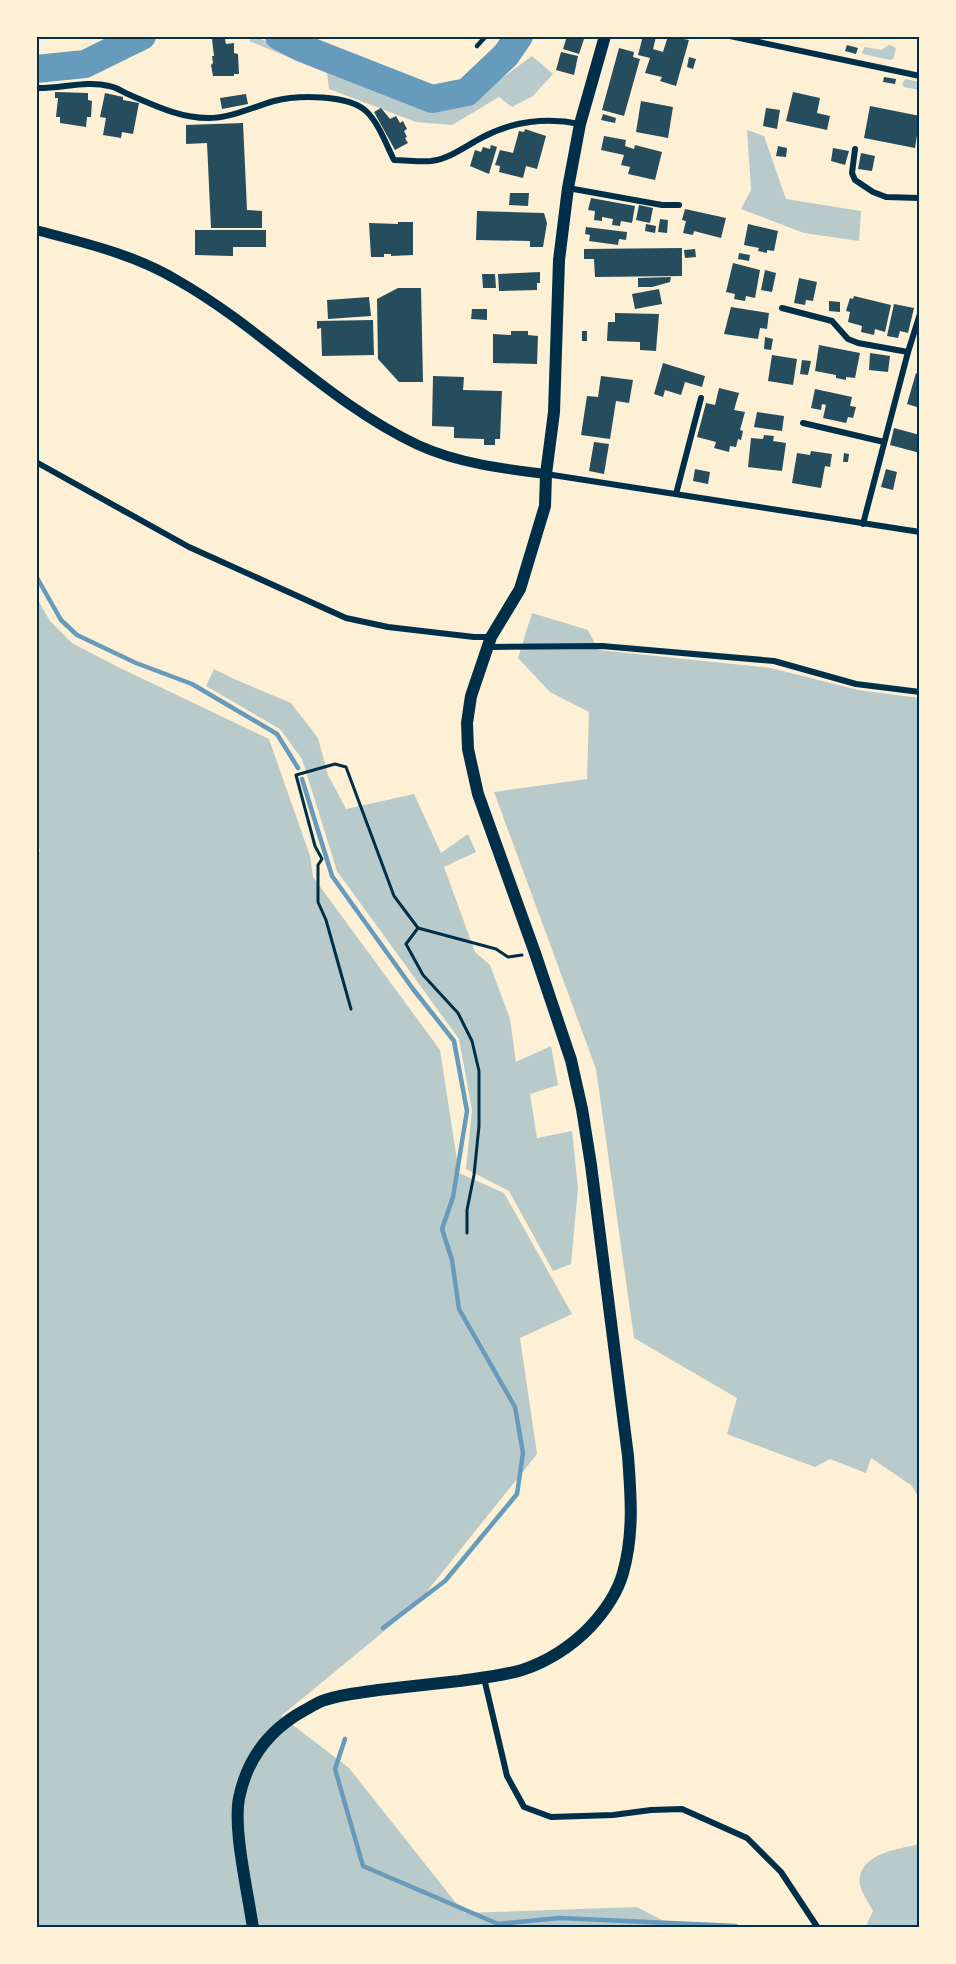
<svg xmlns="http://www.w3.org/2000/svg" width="956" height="1964" font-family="'Open Sans',sans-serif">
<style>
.green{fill:#b9caca}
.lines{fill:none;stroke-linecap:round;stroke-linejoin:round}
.stream{stroke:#669bbc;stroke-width:4.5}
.river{stroke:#669bbc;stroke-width:28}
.building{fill:#264d5e}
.path{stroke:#003049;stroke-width:3}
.service{stroke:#003049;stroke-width:4.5}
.minor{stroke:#003049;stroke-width:6}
.tertiary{stroke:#003049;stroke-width:10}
.secondary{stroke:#003049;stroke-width:12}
.neatline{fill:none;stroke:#003049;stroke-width:2}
</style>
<rect width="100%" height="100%" fill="#fdf0d5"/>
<g class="green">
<polygon points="254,36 371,86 433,107 468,103 532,56 553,74 533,96 512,107 499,97 452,125 416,122 329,89 327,73 249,41"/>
<polygon points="889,45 895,47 896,49 893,59 890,60 863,54 862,52 865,47 881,50"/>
<polygon points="905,79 920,82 920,90 904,87 902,84"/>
<polygon points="747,130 764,136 786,199 861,211 859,241 804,233 741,209 751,190"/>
<polygon points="36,597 50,621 72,643 120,668 269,739 310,856 313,877 440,1050 459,1173 504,1193 572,1314 520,1338 537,1454 416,1605 281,1716 349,1768 464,1913 637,1907 677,1928 36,1928 36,854 40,851 36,840"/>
<polygon points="532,613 588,630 598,650 771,668 858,690 920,698 920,1499 911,1485 871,1458 866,1473 830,1459 815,1467 727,1434 737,1398 634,1338 596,1069 494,792 587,779 589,712 550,692 518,658"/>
<polygon points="214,669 234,679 291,703 318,738 328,775 346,809 414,794 441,853 468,834 476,852 444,867 475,952 490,965 510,1019 516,1062 551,1046 558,1085 530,1094 537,1138 572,1131 578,1188 571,1264 553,1271 509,1191 466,1169 472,1110 459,1039 337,871 302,759 280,729 206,686"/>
<path d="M920 1844V1928H865L873 1911C869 1903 862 1894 860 1885 856 1854 898 1849 920 1844Z"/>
</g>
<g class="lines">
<g class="stream">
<polyline points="36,576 61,620 77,635 136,663 192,684 277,734 298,768"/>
<polyline points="302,779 332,876 413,989 454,1041 467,1111 453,1197 442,1229 452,1260 459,1309 515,1407 523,1453 517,1494 445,1581 383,1628"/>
<polyline points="345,1739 335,1769 363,1866 498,1924 559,1918 736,1926 737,1928"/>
</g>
<g class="river">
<polyline points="279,36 302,48 432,99 467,92 506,55 519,36"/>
<polyline points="36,69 85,64 142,36"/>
</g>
</g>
<g class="building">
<polygon points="567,36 585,36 579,54 563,49"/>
<polygon points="643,36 656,37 653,49 663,52 668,36 689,40 676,86 660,81 662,77 645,73 650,58 638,55"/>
<polygon points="212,39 225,39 226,44 234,43 234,53 238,54 239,74 234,74 234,76 213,76 211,65 213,63 212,56 214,56"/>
<polygon points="847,45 858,48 856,54 845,51"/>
<polygon points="619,48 634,52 633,57 640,59 624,116 602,110"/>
<polygon points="561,52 578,56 574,75 556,70"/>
<polygon points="689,57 696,59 693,69 687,67"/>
<polygon points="884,77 896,79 895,84 883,82"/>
<polygon points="55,92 88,93 88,100 92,101 91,117 87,117 86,127 60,123 60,117 56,117 58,98 55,98"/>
<polygon points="793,92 820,98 817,113 830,116 827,130 786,121"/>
<polygon points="105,93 123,97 123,100 139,103 133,134 122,132 121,138 103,135 106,118 100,117"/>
<polygon points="246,94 248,104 222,109 220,98"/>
<polygon points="641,101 673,107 668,138 636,132"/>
<polygon points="870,106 920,116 915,148 864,138"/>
<polygon points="381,108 390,119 396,116 400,123 403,121 407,129 404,131 407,137 405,138 408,143 395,150 374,112"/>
<polygon points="766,108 780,110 777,129 763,126"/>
<polygon points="603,114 616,118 615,123 601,120"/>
<polygon points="243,123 247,210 262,211 262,228 211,228 207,143 186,144 186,125"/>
<polygon points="525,129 546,136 537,169 526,166 523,178 499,172 500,166 495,165 500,150 513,153 519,131 524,132"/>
<polygon points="604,136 626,140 625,146 634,149 635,145 662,152 655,180 628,174 630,167 621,165 624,155 601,150"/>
<polygon points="491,145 497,147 489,174 470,166 475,150 481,152 483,147 490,149"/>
<polygon points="778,146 787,148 786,157 776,156"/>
<polygon points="833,148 849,151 845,165 831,161"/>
<polygon points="861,153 875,156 872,171 858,169"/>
<polygon points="510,193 529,193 528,206 509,205"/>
<polygon points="591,198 635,206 632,223 621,221 620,226 612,225 613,219 602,217 602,221 594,220 595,211 588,210"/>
<polygon points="639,205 653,208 650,223 636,220"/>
<polygon points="685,209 726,218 721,238 694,231 693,235 683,233 686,221 682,220"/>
<polygon points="477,211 544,213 547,223 543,247 530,247 530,241 476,240"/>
<polygon points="660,219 668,220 667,233 658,232"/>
<polygon points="398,222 413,222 413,255 391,256 391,254 384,254 384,257 371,257 369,223 398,224"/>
<polygon points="646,224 656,226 655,233 645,231"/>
<polygon points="748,224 778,231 774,251 767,250 767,253 758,251 759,248 744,245"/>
<polygon points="586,227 627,232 626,240 619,239 618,245 589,241 590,235 585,234"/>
<polygon points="195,230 266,230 266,247 233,247 233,256 195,255"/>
<polygon points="682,248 682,276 595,277 594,259 584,259 584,249"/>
<polygon points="695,249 696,257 685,258 684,250"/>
<polygon points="739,253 750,255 749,261 738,259"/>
<polygon points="733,263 760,270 755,298 746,296 745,301 734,299 735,294 726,292"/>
<polygon points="765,270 776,273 772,292 761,290"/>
<polygon points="540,272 540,283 537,283 537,290 499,291 498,274"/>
<polygon points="482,274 495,274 496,288 483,288"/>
<polygon points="671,277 670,282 652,287 638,287 638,278"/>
<polygon points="799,278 817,282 813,301 806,300 805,305 794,303"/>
<polygon points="398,288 421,288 423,382 399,382 378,359 377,299"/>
<polygon points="659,289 662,304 635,309 632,294"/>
<polygon points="854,296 891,305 885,332 875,329 874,335 861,332 862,326 848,322 850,312 846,311 850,298 853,299"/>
<polygon points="369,297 371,316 328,319 327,300"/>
<polygon points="829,301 840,302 840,312 829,311"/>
<polygon points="894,304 914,308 908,333 900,331 898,338 887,336"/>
<polygon points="731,307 769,313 767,329 760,328 758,339 724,334"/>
<polygon points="472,309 487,309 487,320 471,319"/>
<polygon points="615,313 659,314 656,351 640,350 640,342 607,341 608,322 615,322"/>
<polygon points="373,320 374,355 322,356 321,328 317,329 317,321"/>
<polygon points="511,331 528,331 528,335 538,336 537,364 493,363 493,334 511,335"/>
<rect x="582" y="331" width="5" height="10"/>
<polygon points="765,337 773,339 771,350 764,349"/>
<polygon points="819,345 860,353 855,378 846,377 846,380 836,378 836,375 815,371"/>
<polygon points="870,353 890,356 888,372 869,370"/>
<polygon points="772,355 797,359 793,385 768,381"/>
<polygon points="802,360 811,361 808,375 800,374"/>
<polygon points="663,363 705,376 702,387 685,382 681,395 665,390 663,397 654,394"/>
<polygon points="916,373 920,375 920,408 907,404"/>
<polygon points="433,376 464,377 463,390 502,391 500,439 495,439 495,445 484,445 484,439 454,438 454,427 432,426"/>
<polygon points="601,376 633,380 629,403 616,401 610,439 581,435 587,396 598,397"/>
<polygon points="719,388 739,393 734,410 745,412 740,430 743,431 741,440 738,439 736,447 730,446 729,452 714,448 716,442 697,437 706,403 715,405"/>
<polygon points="815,389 852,397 850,406 856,407 853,418 848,417 846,423 823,418 826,405 822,404 821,410 811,408"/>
<polygon points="757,412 784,416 782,431 754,427"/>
<polygon points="894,428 920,435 920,453 890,445"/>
<polygon points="764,435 774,436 773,441 786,443 782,471 748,467 751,438 763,439"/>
<polygon points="594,442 609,444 604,474 589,471"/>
<polygon points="811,451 832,454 830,467 825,466 821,488 792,483 797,453 810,455"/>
<polygon points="844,453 849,454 848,462 843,462"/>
<polygon points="695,469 710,472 708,484 693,481"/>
<polygon points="886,469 897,472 893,490 881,487"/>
</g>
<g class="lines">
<g class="path">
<polyline points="418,928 496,949 508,957 522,955"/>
<polyline points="351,1009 326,920 318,902 318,865 322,859 315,846 296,775 335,764 346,767 394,896 418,928 406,944 423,975 458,1013 472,1041 479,1071 479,1126 474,1175 467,1210 467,1233"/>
</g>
<polyline class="service" points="477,46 486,36"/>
<g class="minor">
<polyline points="730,36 920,76"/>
<path d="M36 88C60 89 86 80 109 86 116 87 123 92 130 95 156 106 180 118 208 118 231 118 253 107 274 101 297 95 349 94 367 112 379 124 386 144 394 160 406 160 419 162 431 161 449 159 466 146 481 138 512 121 547 117 580 124"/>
<polyline points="855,149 852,173 855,180 873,192 886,197 920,198"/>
<polyline points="568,188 662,205 679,205"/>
<polyline points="782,308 832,321 848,339 858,343 908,352"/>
<polyline points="803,423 884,442"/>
<polyline points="36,462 189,547 346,618 388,627 474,637 491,637"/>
<polyline points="546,474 920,532"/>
<polyline points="676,494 701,398"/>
<polyline points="863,524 908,352 920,314"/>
<polyline points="488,647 602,646 774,661 856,684 920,692"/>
<polyline points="484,1678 507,1776 524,1807 551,1817 613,1815 651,1810 682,1809 747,1838 781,1872 818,1928"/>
</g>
<path class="tertiary" d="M36 230C84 243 134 254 177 280 262 328 329 403 418 445 457 463 504 469 546 474"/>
<path class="secondary" d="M253 1928C248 1893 233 1830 239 1798 247 1759 270 1729 305 1710 311 1707 318 1702 325 1700 342 1694 360 1693 378 1690 405 1687 432 1684 459 1681 480 1678 502 1676 522 1670 547 1662 572 1646 590 1627 605 1611 617 1594 623 1573 634 1534 631 1496 628 1456L591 1165 582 1109 571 1060 535 953 478 794 468 749 467 723 471 696 491 637 520 589 545 506 546 474 554 412 559 260 568 188 580 124 605 36"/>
</g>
<rect width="956" height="1964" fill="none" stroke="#fdf0d5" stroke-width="75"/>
<rect x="38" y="38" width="880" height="1888" class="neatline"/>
</svg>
